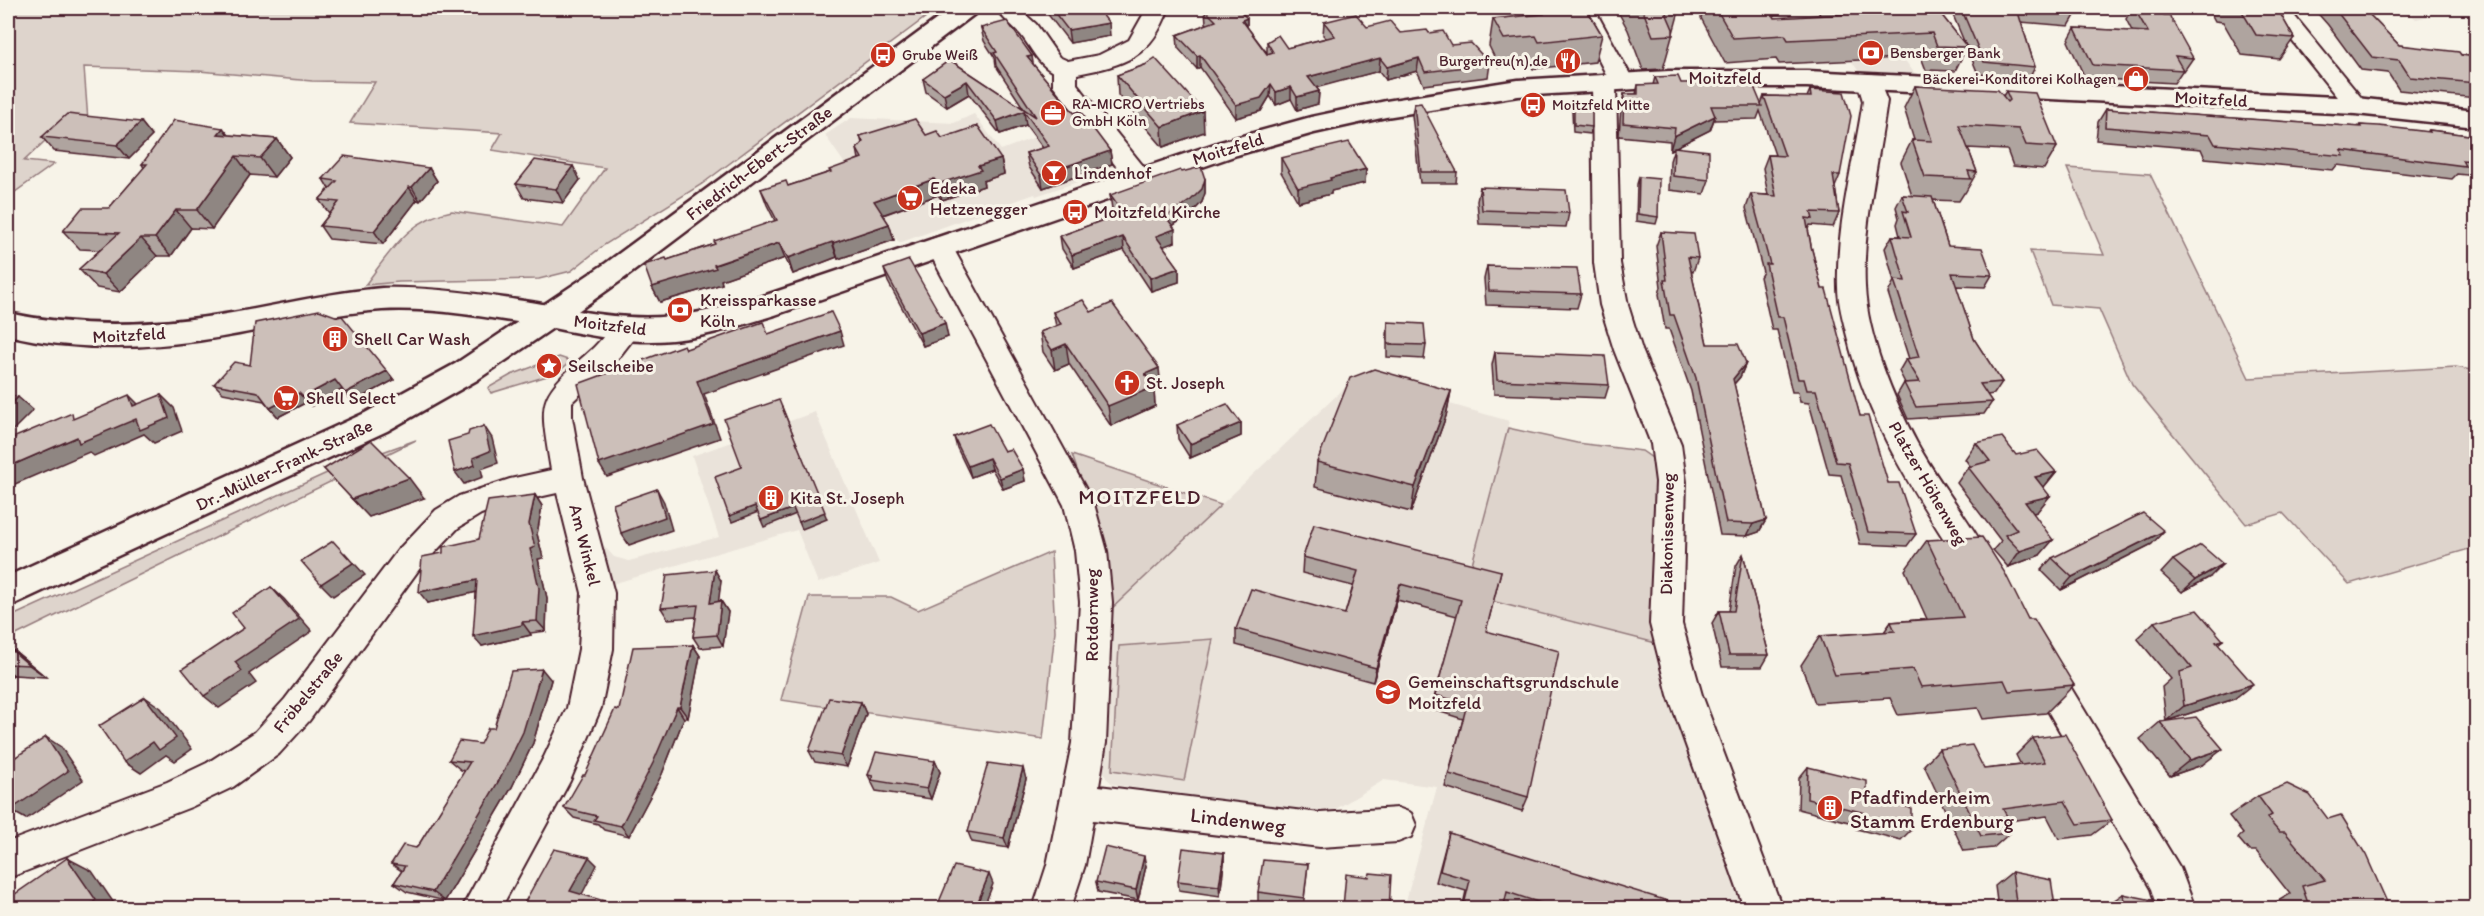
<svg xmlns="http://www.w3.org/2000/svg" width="2484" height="916" font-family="Itim,sans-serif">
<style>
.built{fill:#eae3da}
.green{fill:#ded4cc;stroke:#947a7c;stroke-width:1.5}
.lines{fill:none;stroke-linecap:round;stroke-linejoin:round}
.minor-casing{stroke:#4a1f2b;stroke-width:4}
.tertiary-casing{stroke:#4a1f2b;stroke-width:5}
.secondary-casing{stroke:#4a1f2b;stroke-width:5}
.minor{fill:#f7f3e8;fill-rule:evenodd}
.tertiary{fill:#f7f3e8;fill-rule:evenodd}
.secondary{fill:#f7f3e8;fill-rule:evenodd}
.wall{fill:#afa49f;stroke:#4a1f2b;stroke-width:1.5}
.shaded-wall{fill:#8f8682;stroke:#4a1f2b;stroke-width:1.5}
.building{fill:#ccbfb9;stroke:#4a1f2b;stroke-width:1.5}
.labels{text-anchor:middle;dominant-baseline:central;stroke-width:6;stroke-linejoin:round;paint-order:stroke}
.far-poi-label{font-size:15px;fill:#4a1f2b;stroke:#f7f3e8;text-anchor:start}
.street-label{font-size:18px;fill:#4a1f2b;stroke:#f7f3e8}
.poi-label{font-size:18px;fill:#4a1f2b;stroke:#f7f3e8;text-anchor:start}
.quarter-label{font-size:21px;letter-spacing:1.5px;fill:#4a1f2b;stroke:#f7f3e8}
.near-poi-label{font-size:21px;fill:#4a1f2b;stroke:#f7f3e8;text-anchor:start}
.near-street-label{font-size:21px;fill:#4a1f2b;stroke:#f7f3e8}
</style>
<rect width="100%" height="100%" fill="#f7f3e8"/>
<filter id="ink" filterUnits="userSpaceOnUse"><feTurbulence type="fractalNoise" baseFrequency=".0167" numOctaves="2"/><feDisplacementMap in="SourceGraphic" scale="12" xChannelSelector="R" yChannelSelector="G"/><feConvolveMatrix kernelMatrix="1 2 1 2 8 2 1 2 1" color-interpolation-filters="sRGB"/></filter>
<g filter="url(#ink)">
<g class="built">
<polygon points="2403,8 2465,8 2416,19"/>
<polygon points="1885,33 1915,74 1859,72 1836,38"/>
<polygon points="974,114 1001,150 1080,120 1115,164 1113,170 1036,196 1035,194 899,243 825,135 851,118 954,123"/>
<polygon points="1356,377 1509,421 1478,545 1656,643 1664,682 1676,720 1743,908 1404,908 1437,787 1384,780 1326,815 1122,786 1113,784 1106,778 1102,763 1106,614"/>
<polygon points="815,412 879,563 818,583 797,530 612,584 604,546 614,557 629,561 719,537 692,456"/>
</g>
<g class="green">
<path d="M8 8H938L702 184 604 245 571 271 539 279 399 282 365 285C391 251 408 219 452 211L563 227 605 168 492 150 502 133 350 123 375 82 312 81 199 71 84 67 88 121 68 119 24 161 54 164 8 197Z"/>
<polygon points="2067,168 2150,174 2249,378 2456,367 2476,371 2476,547 2349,584 2283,513 2246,524 2132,384 2099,309 2051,305 2030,251 2104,255"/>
<polygon points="559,357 571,361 557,373 491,393 488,388 511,375"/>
<polygon points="1508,428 1577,443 1642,451 1652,458 1655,474 1656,643 1464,594"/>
<polygon points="416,440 8,639 8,618 338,468"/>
<polygon points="1072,455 1221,505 1106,614 1081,481"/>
<polygon points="1051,552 1055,631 1043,739 781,700 809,597 891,597 918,610"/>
<polygon points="1213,639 1184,781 1112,770 1119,646"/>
</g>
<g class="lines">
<g class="minor-casing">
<g id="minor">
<path d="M999 8H1018L1036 24 1059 57 1068 61 1099 55 1129 40 1147 8H1169C1151 57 1126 65 1077 74V84L1148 172 1152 178 1148 184 1139 186 1130 184 1057 90 1053 85V72C1038 64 1032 49 1021 35 1014 26 1004 20 997 10Z"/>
<polygon points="1572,8 1594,8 1633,80 1629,85 1616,86 1620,263 1628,305 1642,350 1681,444 1686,482 1682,624 1702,695 1782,908 1744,908 1668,695 1650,624 1656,482 1651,444 1614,350 1600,305 1594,263 1592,82 1596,77 1607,76"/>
<polygon points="2266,8 2288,8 2364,101 2368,106 2364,111 2356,113 2348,111"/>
<path d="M1869 74 1877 76 1887 101C1879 162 1862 226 1865 287 1867 336 1894 400 1917 443 1941 487 1975 526 1997 571L1992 580 1981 584 1970 580C1921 504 1868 426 1847 336 1843 320 1838 303 1838 287 1836 225 1854 162 1863 101L1857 81 1861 76Z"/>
<polygon points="939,237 948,240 952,246 1094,504 1107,551 1112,602 1106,743 1099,786 1320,813 1398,808 1411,813 1416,825 1411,837 1398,842 1320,847 1093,820 1085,865 1071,908 1033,908 1047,865 1072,743 1080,602 1075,551 1064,505 926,246 930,240"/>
<path d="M627 319 637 322 641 329 620 356 572 402V417L583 478 614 593 613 649 601 708 570 781 501 908H462L544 757 567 708 579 649 582 593 557 493 512 503 481 514 458 528 420 568 309 721 279 754 233 787 191 807 8 878V842L167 782 207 763 255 732 285 699 398 550 436 510 459 496 510 479 551 470C539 396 536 399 592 349 604 338 612 323 627 319Z"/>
<polygon points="2039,651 2051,655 2180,868 2195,908 2157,908 2151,889 2022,666 2027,655"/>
</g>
</g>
<g class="tertiary-casing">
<path id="tertiary" d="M382 288C423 287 463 292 504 298 523 301 542 303 560 308L564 316 560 324 549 327C494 319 438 307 382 310 331 313 283 326 233 335 158 349 83 353 8 335V313C83 329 157 326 232 313 282 305 331 292 382 288Z"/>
</g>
<g class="secondary-casing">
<path id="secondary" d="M952 8H979L976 13 626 277 578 311C646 323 688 318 754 299L1217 143 1311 117 1386 101 1518 80 1669 71H1807L2356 98 2476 111V127L2356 114 1807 87H1669L1518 96 1386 117 1314 133 1237 155 775 315C741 325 707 337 672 340 632 344 592 336 553 328L477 380 387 431 8 607V576L365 413 455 364 606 263Z"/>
</g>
<use href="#minor" class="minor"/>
<use href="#tertiary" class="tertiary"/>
<use href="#secondary" class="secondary"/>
</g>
<g class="wall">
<polygon points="1043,8 1097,8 1110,36 1070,43"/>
<polygon points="1520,8 1586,8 1602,35 1595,62 1533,69 1531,64 1499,67 1489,46 1493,19 1525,16"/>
<polygon points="1616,8 1680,8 1663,69 1643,70 1628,30"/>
<polygon points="1702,8 1769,8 1775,18 1820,15 1817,9 1817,8 1936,8 1966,46 1950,8 2074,8 2076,14 2069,26 2021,22 2035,67 2029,79 1978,74 1967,47 1955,71 1926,70 1921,57 1779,64 1776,59 1725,63 1701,18 1703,10"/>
<polygon points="2132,8 2160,8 2193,58 2184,71 2182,71 2174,83 2085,78 2068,41 2075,28 2132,31 2126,19"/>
<polygon points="2208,8 2277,8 2294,38 2279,59 2242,55 2223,22 2215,21"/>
<polygon points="2313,8 2363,8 2399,45 2476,57 2476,98 2399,90 2388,73 2361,70 2328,25"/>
<polygon points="1205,10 1247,18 1247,27 1267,53 1267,42 1287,48 1326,38 1323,35 1324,22 1400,33 1429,33 1451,45 1490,64 1488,77 1424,85 1417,71 1386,80 1379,71 1316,87 1319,91 1318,104 1297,110 1291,99 1276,105 1270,96 1261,111 1236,118 1200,67 1197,69 1178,48 1177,35 1207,24 1206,23"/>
<polygon points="981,28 1033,64 1074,113 1110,151 1112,164 1043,188 1029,167 1026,153 1043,148 1026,125 1000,134 969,94 947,107 926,92 923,79 950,60 1024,109 996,66 995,58 984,41"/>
<polygon points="1145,65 1204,132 1163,147 1118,95 1117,75"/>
<polygon points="1655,77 1761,104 1764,96 1807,97 1810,90 1840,175 1835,187 1839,213 1833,227 1810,225 1808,229 1811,246 1822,289 1860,416 1888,483 1916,534 1907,546 1860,544 1841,475 1829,474 1809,403 1800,402 1798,392 1792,392 1777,330 1772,330 1760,277 1763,272 1746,208 1751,194 1768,195 1763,168 1768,155 1775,155 1760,111 1757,119 1714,120 1710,130 1676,147 1709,180 1704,194 1669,190 1670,161 1674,148 1670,150 1670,141 1619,136 1621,107 1624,94 1636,94 1638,85 1653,85"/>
<polygon points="1915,86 2003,96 2006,91 2057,147 2044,169 2013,166 2007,150 1968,148 1977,172 1965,193 1964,193 1959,201 1933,200 1948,246 1992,275 1985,287 1956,286 1974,339 2002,382 1994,394 1987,395 1992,402 1984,414 1908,419 1897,395 1904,383 1905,383 1899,371 1906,359 1909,359 1888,293 1894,281 1885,248 1892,236 1900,236 1897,224 1899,218 1896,207 1902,195 1912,196 1901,162 1912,140 1914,140 1904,108"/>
<polygon points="1414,104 1457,172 1456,183 1420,183 1412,115"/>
<polygon points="1574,104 1592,127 1590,134 1573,132 1572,111"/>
<polygon points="2106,109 2358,127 2360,125 2427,132 2429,130 2476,136 2476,176 2457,174 2452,179 2337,165 2333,170 2205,158 2201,149 2096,140 2098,122"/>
<polygon points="141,122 152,136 129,159 54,151 42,137"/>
<polygon points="223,128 229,135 277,139 290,157 274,177 250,175 212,229 191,228 171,256 157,256 120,292 97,288 79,269 100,250 80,249 63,231 109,208 144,168 142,164"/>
<polygon points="926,135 942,138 1001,159 1004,174 983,181 984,186 942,200 938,195 883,215 889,224 894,240 838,259 837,257 793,274 785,258 721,280 722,284 660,302 652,287 667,260 715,244 775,221 767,205 761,189 788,186 830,172 859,159 857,149 862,143 860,136"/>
<polygon points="1281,158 1366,169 1365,183 1331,191 1331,194 1298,202 1281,172"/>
<polygon points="573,166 580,180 563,203 524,198 516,184"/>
<polygon points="429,168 437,181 420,201 417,200 383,244 329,239 320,226 330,213 329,213 319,200 329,189 323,179"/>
<polygon points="1639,177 1658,217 1656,224 1636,221 1637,184"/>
<polygon points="1205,179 1205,193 1202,202 1192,213 1172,226 1175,242 1163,246 1179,268 1179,282 1151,291 1124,250 1074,268 1062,249 1060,236 1117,215 1112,209 1110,195"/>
<polygon points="1480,187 1569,213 1566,227 1479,224 1477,201"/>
<polygon points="1661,232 1698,258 1693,272 1691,271 1707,344 1746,363 1740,377 1734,384 1766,520 1759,532 1747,536 1720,535 1691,391 1669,329 1665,329 1659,294 1661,287 1656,246"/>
<polygon points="1487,266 1581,294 1577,308 1486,305 1484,279"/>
<polygon points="884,269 948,337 923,346 888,282"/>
<polygon points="1053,312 1091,312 1161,388 1154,391 1155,406 1111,426 1069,364 1055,370 1043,352 1040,332 1056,326"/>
<polygon points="1388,322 1426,345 1424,359 1387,357 1387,336"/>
<polygon points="1495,352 1609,385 1605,398 1494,394 1492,365"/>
<polygon points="250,365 387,371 394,380 353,402 343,389 311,406 307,402 278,417 264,401 223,393 214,384"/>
<polygon points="1451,391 1446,416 1411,512 1315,487 1317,462"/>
<polygon points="1241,423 1241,436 1190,458 1178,439 1177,425"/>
<polygon points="954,437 1004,451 1023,469 1025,481 1003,489 992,469 971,477 957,448"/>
<polygon points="1976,443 2016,455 2056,472 2043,488 2037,512 2033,513 2040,555 2008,567 1993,550 2001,541 1957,483 1968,467 1970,466 1965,459"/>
<polygon points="324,469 424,498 369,517"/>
<polygon points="535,495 542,506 537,534 543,558 538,559 547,598 546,631 530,633 531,635 482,646 476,592 428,603 443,553 479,539"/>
<polygon points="1927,540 2028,619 2074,685 2046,713 1983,719 1978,708 1898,715 1890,698 1815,703 1801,665 1820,636 1884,632 1891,622 1927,619 1905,570"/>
<polygon points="2152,544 2061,590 2041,570 2052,558"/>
<polygon points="1743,554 1769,655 1762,667 1722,667 1712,623 1719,611 1729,611 1736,566"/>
<polygon points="1303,557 1501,571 1486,631 1528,797 1522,811 1445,787 1463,719 1431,709 1457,616 1397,600 1373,682 1236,645 1236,629 1345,614 1353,586 1302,573"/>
<polygon points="2173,560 2210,577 2182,592 2161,573"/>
<polygon points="715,570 721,581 718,601 721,601 728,612 723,646 700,648 693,637 696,617 668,619 661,608"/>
<polygon points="2154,622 2223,640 2218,644 2234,699 2166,721 2162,687 2171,679 2137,638"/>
<polygon points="8,645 10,647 46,677 14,675 8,677"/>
<polygon points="693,645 700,656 688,718 684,718 662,774 629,836 604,830 598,824 574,818 564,808 585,775 619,710"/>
<polygon points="551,680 533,743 512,787 445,901 407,892 394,883 402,871 391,864 418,846 465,771 461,770 449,760 480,744 494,728"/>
<polygon points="861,702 866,714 847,767 815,762 809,751"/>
<polygon points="2160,722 2202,765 2170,776 2140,739"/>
<polygon points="2033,738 2112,820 2092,835 2059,839 2047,816 2009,821 2010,833 1993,848 1964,851 1924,765 1939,749 1984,769 2021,765 2016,755"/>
<polygon points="935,761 940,772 931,799 876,791 868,775"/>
<polygon points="1808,767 1911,830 1901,840 1856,829 1857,824 1798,809 1799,778"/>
<polygon points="1026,779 1008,848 972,842 968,832"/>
<polygon points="2258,796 2390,909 2272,909 2271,905 2290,894 2256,851 2249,851 2238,838 2243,834 2229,816"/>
<polygon points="1449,833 1670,909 1521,909 1504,903 1503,909 1462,909 1466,891 1436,882"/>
<polygon points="1224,853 1224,863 1220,896 1179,890 1178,881"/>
<polygon points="1308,864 1303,908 1258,902 1258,892"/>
<polygon points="1146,866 1138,900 1098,892 1096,882"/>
<polygon points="2012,872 2055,906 2065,909 1998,909 1995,886"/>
<polygon points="2123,894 2163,909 2103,908"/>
<polygon points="1921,902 1950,909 1916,909 1915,907"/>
</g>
<g class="shaded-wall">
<polygon points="1247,18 1247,31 1242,20"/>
<polygon points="1109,23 1110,36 1070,43 1068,30"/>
<polygon points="1200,55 1200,67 1197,69 1197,56"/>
<polygon points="1032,56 1034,69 1027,57"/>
<polygon points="1380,58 1379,71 1308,90 1308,77"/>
<polygon points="1419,58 1417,71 1386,80 1387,67"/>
<polygon points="967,81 969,94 947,107 944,94"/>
<polygon points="1271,84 1270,96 1261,111 1236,118 1236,105"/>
<polygon points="1291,87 1291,99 1276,105 1276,92"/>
<polygon points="1319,91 1318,104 1297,110 1297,97"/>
<polygon points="1024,111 1026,125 1000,134 997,121"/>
<polygon points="1203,111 1204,132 1163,147 1162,127"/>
<polygon points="1715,116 1710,130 1670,150 1674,136"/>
<polygon points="141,122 152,136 129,159 117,145"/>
<polygon points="223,128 237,146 218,134"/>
<polygon points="277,139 290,157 274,177 260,158"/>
<polygon points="1110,151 1112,164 1043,188 1041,175"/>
<polygon points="236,156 250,175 212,229 197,210"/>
<polygon points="1001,159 1004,174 983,181 984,186 942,200 938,184 978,166"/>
<polygon points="573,166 580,180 563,203 556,189"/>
<polygon points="429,168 437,181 420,201 412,187"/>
<polygon points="1366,169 1365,183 1331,191 1331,194 1298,202 1298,188 1330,178"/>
<polygon points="934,179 938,195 879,216 874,201"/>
<polygon points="1205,179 1205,193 1202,202 1192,213 1166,230 1166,217"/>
<polygon points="409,187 417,200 383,244 374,231"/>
<polygon points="176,210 191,228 171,256 155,238"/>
<polygon points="889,224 894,240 838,259 833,243"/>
<polygon points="1175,229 1175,242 1157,249 1156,236"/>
<polygon points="1123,237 1124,250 1074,268 1072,255"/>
<polygon points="141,238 157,256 120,292 103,274"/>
<polygon points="832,242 837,257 793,274 788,258"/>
<polygon points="779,243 785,258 721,280 722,284 660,302 652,287"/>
<polygon points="1179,268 1179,282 1151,291 1150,278"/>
<polygon points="945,323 948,337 923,346 919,333"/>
<polygon points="840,331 844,345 704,394 720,438 607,477 599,464 697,381"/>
<polygon points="1066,344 1069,364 1055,370 1052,350"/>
<polygon points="1746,363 1740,377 1727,392 1733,379"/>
<polygon points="1159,368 1161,388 1154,391 1155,406 1111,426 1108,406 1145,374"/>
<polygon points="387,371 394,380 353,402 345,393"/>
<polygon points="335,380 343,389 311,406 303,397"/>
<polygon points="1451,391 1446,416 1411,512 1415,487"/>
<polygon points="299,393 307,402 278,417 270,408"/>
<polygon points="129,395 143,409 133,406"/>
<polygon points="161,395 174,408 182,431 154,443 144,434 94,456 89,452 8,487 8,467 77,437"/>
<polygon points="18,397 33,410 8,435 8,407"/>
<polygon points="782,407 827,519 802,529 799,522"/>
<polygon points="1241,423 1241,436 1190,458 1190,444"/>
<polygon points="484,426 492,438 498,463 481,469 483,477 464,484 455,472 473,458"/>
<polygon points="989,458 992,469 971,477 968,466"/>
<polygon points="1023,469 1025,481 1003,489 1000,478"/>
<polygon points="2056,472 2043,488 2035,477"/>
<polygon points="409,478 424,498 369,517 352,499"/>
<polygon points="657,489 664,502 672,530 629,545 621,533"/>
<polygon points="535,495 542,506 537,534 543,558 538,559 547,598 546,631 537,621 530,549 529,524"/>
<polygon points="2050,496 2037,512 2012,518 2025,502"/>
<polygon points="755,506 758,512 732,522 729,516"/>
<polygon points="793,508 796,514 764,527 761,520"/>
<polygon points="1766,520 1759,532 1747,536 1753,524"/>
<polygon points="2164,531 2152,544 2061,590 2072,577"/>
<polygon points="2053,540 2040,555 2008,567 2020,551"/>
<polygon points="345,553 365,575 333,596 321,584"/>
<polygon points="2223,564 2210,577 2182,592 2195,580"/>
<polygon points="715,570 721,581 717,614 710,603"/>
<polygon points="477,580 486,590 428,603 419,592"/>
<polygon points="1400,584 1397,600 1373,682 1376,668"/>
<polygon points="271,587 284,599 312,631 249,674 256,683 219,708 204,696 235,662"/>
<polygon points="721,601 728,612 723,646 717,635"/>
<polygon points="522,622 530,633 531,635 482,646 473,636"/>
<polygon points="8,645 10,647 46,677 29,665 8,647"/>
<polygon points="693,645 700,656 688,718 680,707"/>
<polygon points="542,669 551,680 533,743 512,787 445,901 433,892"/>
<polygon points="8,671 14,675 8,677"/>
<polygon points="2253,684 2234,699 2166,721 2184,706"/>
<polygon points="145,697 161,708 192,749 175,761 166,755 141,773 124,762 153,742"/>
<polygon points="861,702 866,714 847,767 841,756"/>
<polygon points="677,707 684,718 662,774 629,836 621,826"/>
<polygon points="46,737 61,747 83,780 26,819 17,814 8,821 8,804"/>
<polygon points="2223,749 2202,765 2170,776 2190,760"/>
<polygon points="935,761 940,772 931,799 927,789"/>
<polygon points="1023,768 1026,779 1008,848 1004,838"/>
<polygon points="1224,853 1224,863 1220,896 1219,886"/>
<polygon points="1144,856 1146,866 1138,900 1136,890"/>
<polygon points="589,857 597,865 579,900 570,891"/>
<polygon points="67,858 92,871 118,909 84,909"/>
<polygon points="989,874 993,884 983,909 975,909"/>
<polygon points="611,903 617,909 609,909"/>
</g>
<g class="building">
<polygon points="1051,8 1097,8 1109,23 1068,30"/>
<polygon points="1213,8 1237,8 1247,18 1242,20 1267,54 1273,52 1267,42 1278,35 1287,48 1335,36 1324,22 1356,14 1367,27 1390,21 1400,33 1427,30 1429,33 1443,31 1451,45 1471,43 1490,64 1425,72 1419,58 1387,67 1380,58 1308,77 1319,91 1297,97 1291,87 1276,92 1271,84 1261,98 1236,105 1200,55 1197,56 1177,35 1216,21 1205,10"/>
<polygon points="1540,8 1586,8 1602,35 1539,42 1536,36 1504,39 1493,19 1544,14"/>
<polygon points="1642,8 1664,8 1673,29 1673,35 1653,36"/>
<polygon points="1716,8 1769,8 1775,18 1844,14 1840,8 1936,8 1967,47 1937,46 1932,33 1788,40 1785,35 1733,38"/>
<polygon points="1961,8 2074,8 2076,14 2017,9 2035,67 1984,62"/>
<polygon points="2134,8 2160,8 2164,15 2169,15 2193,58 2175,56 2183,70 2093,65 2075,28 2148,32"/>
<polygon points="2240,8 2277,8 2294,38 2256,35"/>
<polygon points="2334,8 2363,8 2399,45 2459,52 2461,55 2476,57 2476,83 2410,77 2399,60 2372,57"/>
<polygon points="1007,21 1032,56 1027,57 1074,113 1080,111 1110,151 1041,175 1026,153 1049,146 1024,111 997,121 967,81 944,94 923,79 950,60 1036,117 994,53 997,52 981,28"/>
<polygon points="1155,58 1203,111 1162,127 1117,75 1145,65"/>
<polygon points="1678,76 1681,83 1752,82 1762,106 1711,106 1715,116 1674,136 1675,128 1623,123 1624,94 1638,94 1638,85 1658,84 1655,77"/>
<polygon points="1915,86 1998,90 2008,102 2010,100 2006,91 2035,93 2057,147 2026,145 2019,129 1959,125 1977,172 1968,171 1971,179 1925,177 1912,140 1932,141"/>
<polygon points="1810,90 1844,92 1851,116 1840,175 1833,175 1839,213 1811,212 1813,219 1806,218 1811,246 1822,289 1826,289 1860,416 1868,416 1888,483 1899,483 1916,534 1868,532 1848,463 1836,462 1816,390 1807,390 1804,379 1798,379 1783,317 1778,317 1766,264 1770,264 1751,194 1776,196 1768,155 1785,156 1764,96 1811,97"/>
<polygon points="1421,103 1457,172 1421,172 1414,104"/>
<polygon points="1574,104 1592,106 1592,127 1574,125"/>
<polygon points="2106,109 2361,127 2360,125 2379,126 2430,132 2429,130 2476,136 2476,161 2462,160 2465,166 2341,150 2344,156 2215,144 2210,135 2105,127"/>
<polygon points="67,114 141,122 117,145 42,137"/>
<polygon points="915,119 926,135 937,131 942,138 978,126 1001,159 978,166 981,170 938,184 934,179 874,201 889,224 833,243 832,242 788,258 779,243 714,265 716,268 652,287 644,265 666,258 667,260 715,244 714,241 777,220 761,189 786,181 788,186 831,172 829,170 862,158 857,149 863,142 860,136"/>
<polygon points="174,120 223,128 218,134 277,139 260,158 236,156 197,210 176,210 155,238 141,238 103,274 79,269 119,233 63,231 82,208 109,208 147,164 142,164"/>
<polygon points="1349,142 1366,169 1330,178 1331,180 1298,188 1281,158"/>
<polygon points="1674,147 1709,151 1709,180 1673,176"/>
<polygon points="344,156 429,168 412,187 409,187 374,231 320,226 339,202 319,200 337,181 323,179"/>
<polygon points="535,160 573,166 556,189 516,184"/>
<polygon points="1201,167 1205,179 1202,189 1191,200 1166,217 1175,229 1156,236 1179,268 1150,278 1123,237 1072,255 1060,236 1123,213 1110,195 1180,170 1182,172"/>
<polygon points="1639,177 1659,179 1658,217 1638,214"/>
<polygon points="1480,187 1566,190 1569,213 1482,210"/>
<polygon points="1902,195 1932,197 1948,246 1982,248 1992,275 1952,273 1974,339 2002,382 1980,384 1992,402 1916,407 1904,383 1920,382 1906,359 1919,357 1894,280 1905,281 1892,236 1911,237 1903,211 1908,212"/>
<polygon points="1661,232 1694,234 1698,258 1688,257 1707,344 1738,344 1746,363 1733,379 1766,520 1753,524 1726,523 1696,378 1674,315 1670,315 1664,280 1667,280"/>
<polygon points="909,260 945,323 919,333 884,269"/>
<polygon points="1487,266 1577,268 1581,294 1489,291"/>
<polygon points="1083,300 1091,312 1112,303 1159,368 1145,374 1154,387 1108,406 1066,344 1052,350 1040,332 1061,324 1053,312"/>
<polygon points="319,310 338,317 342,316 387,371 345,393 335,380 303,397 299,393 270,408 258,392 214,384 234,362 250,365 255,323"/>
<polygon points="831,312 840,331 697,381 713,424 599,464 578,384 684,345 686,349 763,322 768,334"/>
<polygon points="1388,322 1424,324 1426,345 1388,344"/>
<polygon points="1495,352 1605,356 1609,385 1497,380"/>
<polygon points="1374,369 1451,391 1415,487 1317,462 1350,378"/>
<polygon points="8,394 18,397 8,407"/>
<polygon points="129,395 133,406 161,395 169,418 140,430 136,419 79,443 77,437 8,467 8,440 72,413 73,419"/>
<polygon points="779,400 825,512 799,522 793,508 761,520 755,506 729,516 715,477 742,467 724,419"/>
<polygon points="1227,404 1241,423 1190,444 1177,425"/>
<polygon points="989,424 1004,451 1011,449 1023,469 1000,478 989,458 968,466 954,437"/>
<polygon points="484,426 490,451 473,458 475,465 455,472 448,441 468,435 469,431"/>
<polygon points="2002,437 2016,455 2037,450 2056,472 2035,477 2050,496 2025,502 2053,540 2020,551 2005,535 2017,530 1968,467 1990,461 1976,443"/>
<polygon points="371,440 409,478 352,499 324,469"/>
<polygon points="657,489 665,517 621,533 613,504"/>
<polygon points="535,495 529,524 535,547 530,549 539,588 537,621 522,622 522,625 473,636 477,580 419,592 422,557 443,553 443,547 479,539 488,501"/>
<polygon points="2143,513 2164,531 2072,577 2052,558"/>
<polygon points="1314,524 1501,571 1486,631 1559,651 1528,797 1449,774 1467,704 1435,695 1461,600 1400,584 1376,668 1236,629 1251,589 1345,614 1358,571 1303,557"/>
<polygon points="1982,537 2005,573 2028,619 2034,619 2074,685 2009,691 2004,680 1921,687 1913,669 1835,675 1820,636 1895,631 1891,622 1963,617 1927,540"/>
<polygon points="333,541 353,563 321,584 301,561"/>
<polygon points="2201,545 2223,564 2195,580 2173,560"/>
<polygon points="1743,554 1769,655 1729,655 1719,611 1734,611"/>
<polygon points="715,570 710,603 721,601 717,635 693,637 698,605 661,608 667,575"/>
<polygon points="271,587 299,619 235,662 242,671 204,696 182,669 244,628 232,613"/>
<polygon points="2197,610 2223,640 2216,642 2253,684 2184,706 2180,672 2192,668 2154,622"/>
<polygon points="693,645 680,707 677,707 653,763 621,826 594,820 597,816 564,808 583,775 585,775 615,709 619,710 633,647"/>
<polygon points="8,647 29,665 8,664"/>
<polygon points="542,669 523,732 501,777 433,892 394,883 405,866 391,864 403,845 416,848 418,846 470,762 449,760 459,741 480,744 488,728 494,728 511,671"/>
<polygon points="145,697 176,738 159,750 153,742 124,762 99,726"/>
<polygon points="829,698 861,702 841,756 809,751"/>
<polygon points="2196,717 2223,749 2190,760 2160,722"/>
<polygon points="2065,734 2112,820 2078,824 2065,801 2003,809 2010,822 2010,833 1981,836 1939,749 1972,745 1984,769 2014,766 2045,762 2033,738"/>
<polygon points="46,737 68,771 10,810 8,807 8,762"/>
<polygon points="876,752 935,761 927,789 871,780 873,776 868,775"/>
<polygon points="988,763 1023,768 1004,838 968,832"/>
<polygon points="1808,767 1867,781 1867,797 1911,808 1911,830 1866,818 1866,813 1807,799"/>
<polygon points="2287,784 2310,795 2328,819 2341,815 2366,855 2390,909 2310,909 2302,886 2325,880 2285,832 2279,832 2267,818 2272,815 2258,796"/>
<polygon points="1449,833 1671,902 1670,909 1559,909 1507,892 1503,909 1463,909 1470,880 1440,871"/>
<polygon points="1105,847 1144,856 1136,890 1096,882"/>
<polygon points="1183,848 1224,853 1219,886 1178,881"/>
<polygon points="554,849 589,857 570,891 611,903 609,909 521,909"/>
<polygon points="67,858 96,900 84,909 8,909 8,899"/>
<polygon points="1263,860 1308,864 1304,898 1258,892"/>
<polygon points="954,866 989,874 975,909 936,909"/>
<polygon points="2012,872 2051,880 2055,906 2065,909 2017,909"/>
<polygon points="1370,873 1391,875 1389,909 1352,909 1343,907 1346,874 1369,877"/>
<polygon points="2123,894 2162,902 2163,909 2126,909"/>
<polygon points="1921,902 1950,909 1921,909"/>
<polygon points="845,905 855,909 843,909"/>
</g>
</g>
<defs>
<g id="bank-disc" transform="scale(1.35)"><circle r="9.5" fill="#c8321e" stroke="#f7f3e8"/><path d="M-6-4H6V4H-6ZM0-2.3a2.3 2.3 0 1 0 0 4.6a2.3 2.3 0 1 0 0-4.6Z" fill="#fff"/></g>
<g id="bus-disc" transform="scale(1.35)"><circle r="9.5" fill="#c8321e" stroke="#f7f3e8"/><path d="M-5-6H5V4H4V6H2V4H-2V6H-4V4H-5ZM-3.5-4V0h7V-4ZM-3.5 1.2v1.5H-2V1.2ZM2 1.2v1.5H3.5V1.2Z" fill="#fff"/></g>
<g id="restaurant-disc" transform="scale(1.35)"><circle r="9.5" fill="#c8321e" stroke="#f7f3e8"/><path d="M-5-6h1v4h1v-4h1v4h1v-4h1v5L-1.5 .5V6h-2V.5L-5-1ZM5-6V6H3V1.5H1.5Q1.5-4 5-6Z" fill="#fff"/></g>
<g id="shop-disc" transform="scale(1.35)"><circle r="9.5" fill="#c8321e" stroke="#f7f3e8"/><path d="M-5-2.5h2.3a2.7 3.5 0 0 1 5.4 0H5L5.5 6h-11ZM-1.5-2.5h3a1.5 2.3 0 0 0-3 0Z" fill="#fff"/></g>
<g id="office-disc" transform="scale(1.35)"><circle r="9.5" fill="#c8321e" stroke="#f7f3e8"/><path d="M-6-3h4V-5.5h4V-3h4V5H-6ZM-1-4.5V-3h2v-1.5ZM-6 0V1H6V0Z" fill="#fff"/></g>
<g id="bar-disc" transform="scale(1.35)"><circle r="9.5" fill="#c8321e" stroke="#f7f3e8"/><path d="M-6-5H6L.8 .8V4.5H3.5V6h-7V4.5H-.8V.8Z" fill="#fff"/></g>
<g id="supermarket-disc" transform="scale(1.35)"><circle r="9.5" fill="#c8321e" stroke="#f7f3e8"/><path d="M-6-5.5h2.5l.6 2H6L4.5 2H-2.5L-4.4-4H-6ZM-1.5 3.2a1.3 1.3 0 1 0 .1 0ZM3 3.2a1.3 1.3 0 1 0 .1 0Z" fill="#fff"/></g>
<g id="building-disc" transform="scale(1.35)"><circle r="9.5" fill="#c8321e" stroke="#f7f3e8"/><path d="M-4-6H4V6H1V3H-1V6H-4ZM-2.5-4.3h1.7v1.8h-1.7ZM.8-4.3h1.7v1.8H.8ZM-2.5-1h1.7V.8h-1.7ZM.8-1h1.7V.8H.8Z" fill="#fff"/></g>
<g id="sight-disc" transform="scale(1.35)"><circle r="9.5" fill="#c8321e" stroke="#f7f3e8"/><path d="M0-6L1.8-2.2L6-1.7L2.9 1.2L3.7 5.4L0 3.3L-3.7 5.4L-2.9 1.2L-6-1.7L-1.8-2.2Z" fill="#fff"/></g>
<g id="church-disc" transform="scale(1.35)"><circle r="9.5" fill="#c8321e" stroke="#f7f3e8"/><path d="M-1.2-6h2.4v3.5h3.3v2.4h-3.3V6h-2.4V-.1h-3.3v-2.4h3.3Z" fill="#fff"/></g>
<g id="school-disc" transform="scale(1.35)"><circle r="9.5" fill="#c8321e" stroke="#f7f3e8"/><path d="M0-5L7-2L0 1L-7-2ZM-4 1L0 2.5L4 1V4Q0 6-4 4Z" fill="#fff"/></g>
</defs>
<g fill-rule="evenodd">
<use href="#bank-disc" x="1871" y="53"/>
<use href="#bus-disc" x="883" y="55"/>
<use href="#restaurant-disc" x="1568" y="61"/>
<use href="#shop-disc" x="2136" y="79"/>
<use href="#bus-disc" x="1533" y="105"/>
<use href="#office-disc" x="1053" y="113"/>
<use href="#bar-disc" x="1054" y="173"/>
<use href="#supermarket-disc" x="910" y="198"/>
<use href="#bus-disc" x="1075" y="212"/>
<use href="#bank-disc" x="680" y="310"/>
<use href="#building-disc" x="335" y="339"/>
<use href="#sight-disc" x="549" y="366"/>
<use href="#church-disc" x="1127" y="383"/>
<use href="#supermarket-disc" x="286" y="398"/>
<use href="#building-disc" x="771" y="498"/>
<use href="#school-disc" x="1388" y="692"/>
<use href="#building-disc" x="1830" y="808"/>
</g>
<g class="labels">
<g class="far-poi-label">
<text x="1890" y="53">Bensberger Bank</text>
<text x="902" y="55">Grube Weiß</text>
<text x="1548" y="61" text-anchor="end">Burgerfreu(n).de</text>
<text x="2116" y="79" text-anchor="end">Bäckerei-Konditorei Kolhagen</text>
<text x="1072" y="104">RA-MICRO Vertriebs<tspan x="1072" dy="17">GmbH Köln</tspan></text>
<text x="1552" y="105">Moitzfeld Mitte</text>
</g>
<g class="street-label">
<text x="1725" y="78">Moitzfeld</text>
<text transform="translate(2211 99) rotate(3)">Moitzfeld</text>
<text transform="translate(1228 149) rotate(-17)">Moitzfeld</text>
<text transform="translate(759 163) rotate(-37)">Friedrich-Ebert-Straße</text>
<text transform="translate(610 325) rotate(7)">Moitzfeld</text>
<text transform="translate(129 335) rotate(-3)">Moitzfeld</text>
<text transform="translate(284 465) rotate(-25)">Dr.-Müller-Frank-Straße</text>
<text transform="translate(1928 483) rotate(60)">Platzer Höhenweg</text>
<text transform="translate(1667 534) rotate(-89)">Diakonissenweg</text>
<text transform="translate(585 545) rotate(76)">Am Winkel</text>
<text transform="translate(1092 615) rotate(-90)">Rotdornweg</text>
<text transform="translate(308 692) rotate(-51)">Fröbelstraße</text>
</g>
<g class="poi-label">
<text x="1074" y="173">Lindenhof</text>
<text x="930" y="188">Edeka<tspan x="930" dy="21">Hetzenegger</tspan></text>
<text x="1094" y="212">Moitzfeld Kirche</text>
<text x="700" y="300">Kreissparkasse<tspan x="700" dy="21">Köln</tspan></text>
<text x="354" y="339">Shell Car Wash</text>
<text x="568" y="366">Seilscheibe</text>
<text x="1146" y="383">St. Joseph</text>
<text x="306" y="398">Shell Select</text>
<text x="790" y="498">Kita St. Joseph</text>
<text x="1408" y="682">Gemeinschaftsgrundschule<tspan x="1408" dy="21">Moitzfeld</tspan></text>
</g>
<g class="quarter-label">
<text x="1140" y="496">MOITZFELD</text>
</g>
<g class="near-poi-label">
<text x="1850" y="796">Pfadfinderheim<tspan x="1850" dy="24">Stamm Erdenburg</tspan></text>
</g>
<g class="near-street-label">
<text transform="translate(1238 820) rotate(7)">Lindenweg</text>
</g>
</g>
<rect width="2484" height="916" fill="none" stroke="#f7f3e8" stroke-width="30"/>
<rect x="15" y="15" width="2454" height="886" fill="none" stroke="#4a1f2b" stroke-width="2" filter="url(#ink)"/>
</svg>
